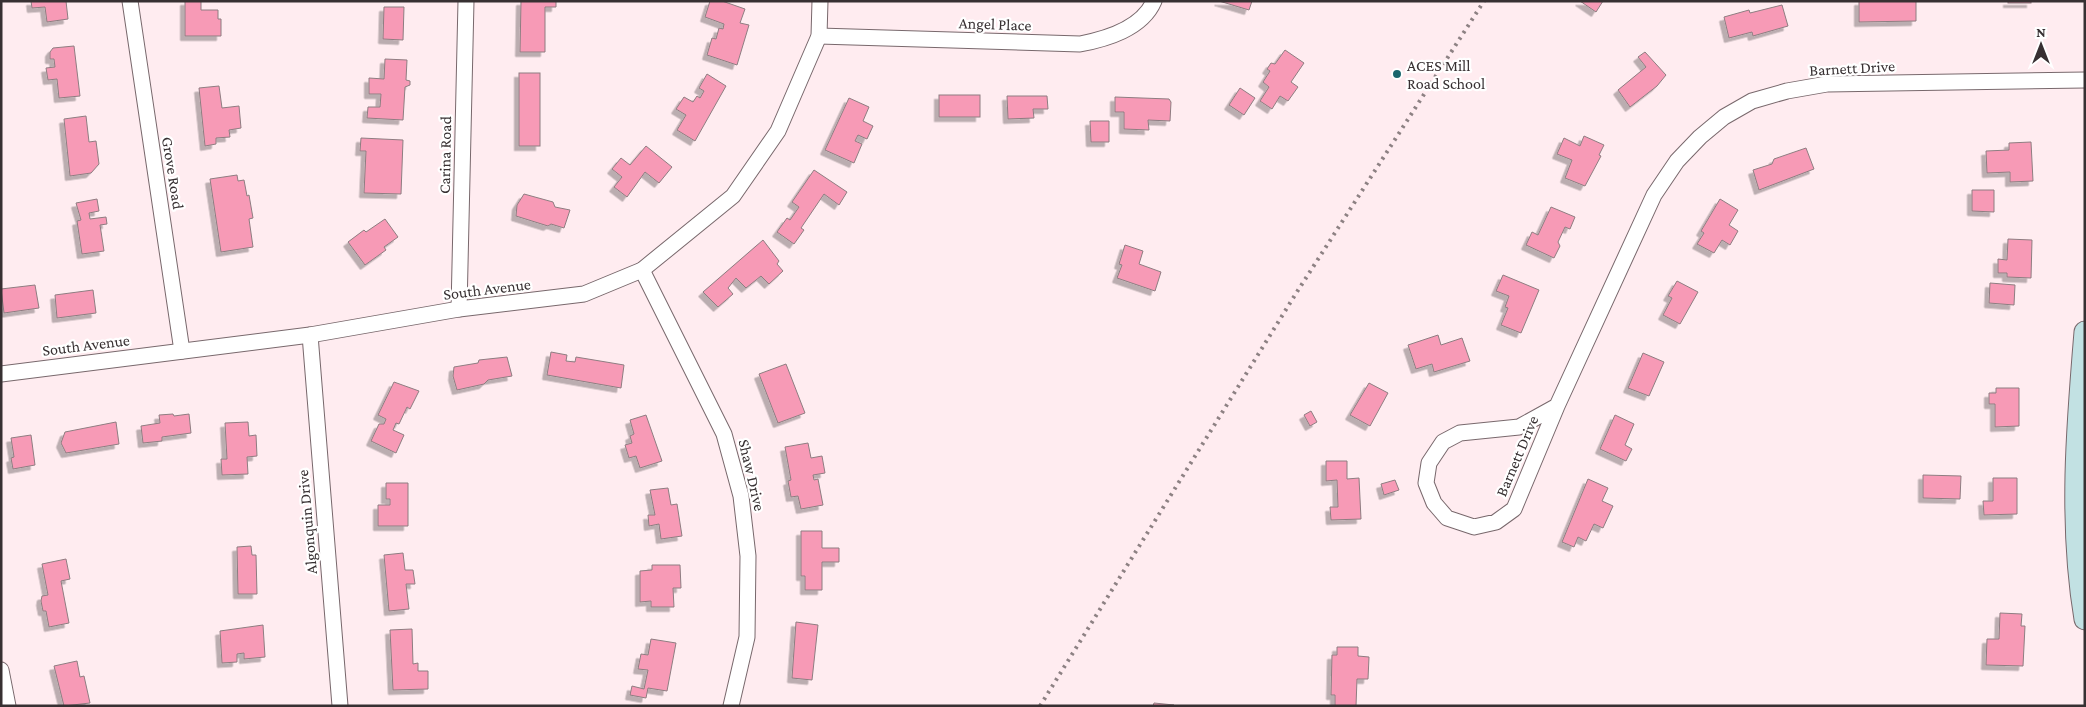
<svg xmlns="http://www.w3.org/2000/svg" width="2086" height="707" font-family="'Crimson Pro',serif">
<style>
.building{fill:#f79ab6;stroke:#8e7d81;filter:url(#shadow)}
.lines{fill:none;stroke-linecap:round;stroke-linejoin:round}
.street-casing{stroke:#78686c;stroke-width:17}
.secondary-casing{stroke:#78686c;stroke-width:23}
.street{stroke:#fff;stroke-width:15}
.secondary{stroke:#c2e1e3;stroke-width:21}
.rail{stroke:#8d8183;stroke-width:4;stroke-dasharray:2.5 5;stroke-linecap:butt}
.poi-dot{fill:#19666d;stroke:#fff;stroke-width:2}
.labels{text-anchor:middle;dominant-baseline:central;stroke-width:4.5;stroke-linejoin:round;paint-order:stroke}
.street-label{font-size:16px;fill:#373032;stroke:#fff}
.poi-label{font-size:16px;fill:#373032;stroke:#fff;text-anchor:start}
</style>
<defs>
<filter id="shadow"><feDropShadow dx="-4.5" dy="4.5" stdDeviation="0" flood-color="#0004"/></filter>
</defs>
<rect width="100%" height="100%" fill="#ffecf0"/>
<g class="building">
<polygon points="31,1 66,1 68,19 47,22 45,7 32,8"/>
<polygon points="185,1 201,1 201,10 218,10 218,19 221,19 221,36 185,36"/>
<polygon points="521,1 556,1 556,7 545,7 545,52 520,52"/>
<polygon points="710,1 722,1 745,9 740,23 749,25 737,65 707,55 712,38 716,39 719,28 723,29 724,24 705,17"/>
<polygon points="1219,1 1252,1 1249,10"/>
<polygon points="1580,1 1603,1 1596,12"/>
<polygon points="1859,1 1916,1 1916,21 1859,22"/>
<rect x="2008" y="1" width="23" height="2"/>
<polygon points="1782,5 1788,26 1753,36 1752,32 1729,38 1724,17 1749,10 1750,13"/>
<polygon points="384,7 404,7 403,40 383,39"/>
<polygon points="74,46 80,96 59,98 57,79 48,80 46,68 55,67 54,59 50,59 50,52 53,48"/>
<polygon points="1285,50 1304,63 1291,82 1298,87 1288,101 1280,96 1272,109 1260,101 1269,87 1263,82 1270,71 1267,69 1271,63 1275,64"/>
<polygon points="1645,52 1666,75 1657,86 1630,107 1618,90 1646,67 1638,57"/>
<polygon points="385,59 407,60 406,80 410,81 410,85 405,87 403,120 367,118 368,107 380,107 381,94 369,94 369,78 384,79"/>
<rect x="519" y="73" width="21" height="73"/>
<polygon points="707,74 726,86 695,141 677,130 686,115 676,109 684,97 693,102 697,96 700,98 704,91 699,88"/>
<polygon points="219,86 222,108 239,106 241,128 229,130 230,137 216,138 216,144 205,146 199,88"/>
<polygon points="1240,88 1255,98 1244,115 1229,105"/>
<rect x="939" y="95" width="41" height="22"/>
<polygon points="1007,96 1047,96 1048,109 1033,109 1034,118 1008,119"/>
<polygon points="1115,97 1169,99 1171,102 1170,121 1148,120 1149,130 1124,129 1124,112 1115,112"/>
<polygon points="849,98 869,107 863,121 873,126 867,139 858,135 855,141 862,144 854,163 825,150"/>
<polygon points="86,116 89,142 96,141 99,164 91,173 70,176 64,119"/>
<polygon points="1090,121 1109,121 1109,142 1091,142"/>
<polygon points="1584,136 1604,145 1599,155 1601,156 1585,186 1565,178 1572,160 1557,154 1564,138 1580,146"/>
<polygon points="361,138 403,140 401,194 364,193 366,151 360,151"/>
<polygon points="2031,142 2033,181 2010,182 2010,172 1987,173 1986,151 2009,150 2009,143"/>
<polygon points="646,146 672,167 659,183 645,172 627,197 614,187 622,177 612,169 621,158 630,165"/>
<polygon points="1806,148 1814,169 1759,190 1753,170 1772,164 1774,159"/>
<polygon points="814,170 847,192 839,205 824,194 801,228 804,230 794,244 777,232 787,218 790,220 799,207 792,202"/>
<polygon points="237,175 238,181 244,180 247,196 249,195 253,218 249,219 253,247 221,252 210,179"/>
<polygon points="1972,190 1994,190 1994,212 1972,211"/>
<polygon points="524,194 553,202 555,207 570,210 564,228 551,224 548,226 516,216 517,205"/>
<polygon points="97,199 99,211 89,213 90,219 106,217 107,224 100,225 104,251 82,254 77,221 81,220 76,203"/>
<polygon points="1720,199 1738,210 1729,225 1738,231 1730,245 1722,240 1714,253 1697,244 1704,233 1701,231"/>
<polygon points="1551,207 1575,217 1570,229 1565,227 1558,242 1560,246 1554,258 1526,245 1532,232 1538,235"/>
<polygon points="385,219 398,237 384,247 386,250 365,265 348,242 364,230 366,232"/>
<polygon points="2008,239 2032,240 2031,278 2007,277 2007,273 1998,273 1998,259 2007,260"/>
<polygon points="763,240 779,261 777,264 783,271 769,284 761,276 746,288 736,278 728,288 733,294 718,307 703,292"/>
<polygon points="1125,245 1143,251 1139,264 1161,272 1155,291 1117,278 1122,265 1119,264"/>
<polygon points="1503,275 1539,290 1521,333 1501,325 1508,308 1505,307 1509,296 1496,291"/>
<polygon points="1677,281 1698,292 1680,324 1663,315 1672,298 1668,296"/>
<polygon points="1990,283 2015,285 2014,305 1989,303"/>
<polygon points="35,285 39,308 4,313 1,289"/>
<polygon points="93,290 96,313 57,318 55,295"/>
<polygon points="1438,335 1441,345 1462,338 1470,361 1434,372 1432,364 1416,369 1408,345"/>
<polygon points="551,352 567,355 566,361 575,362 576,357 624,365 621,388 547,375"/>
<polygon points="1643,353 1664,362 1649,396 1628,388"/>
<polygon points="507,357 512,376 488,380 484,384 457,390 453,376 454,367 478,363 479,360"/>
<polygon points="786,364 805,413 778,423 759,374"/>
<polygon points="394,382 419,391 410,409 407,407 399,424 396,423 393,430 404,435 396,453 371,441 379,424 384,424 386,419 378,415"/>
<polygon points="1369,383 1388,393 1370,426 1350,415"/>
<polygon points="1996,388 2019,388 2019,426 1995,427 1995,404 1989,404 1989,393 1996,393"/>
<polygon points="1311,411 1317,422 1310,426 1304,415"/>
<polygon points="173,414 174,416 189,414 191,433 162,437 162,441 143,443 141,426 160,423 159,415"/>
<polygon points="646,415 662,461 640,468 636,456 629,458 625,445 632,443 630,436 634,434 630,420"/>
<polygon points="1615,415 1634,424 1625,445 1632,449 1626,461 1600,449"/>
<polygon points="116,422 119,444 66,453 61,443 65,432"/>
<polygon points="248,422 249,436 256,435 257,456 247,457 248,474 222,475 221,459 227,459 225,423"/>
<polygon points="31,435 35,465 13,469 11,458 14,457 11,438"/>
<polygon points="808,443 811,458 822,456 825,473 813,475 814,480 818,479 823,505 801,509 798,496 791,497 788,481 791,480 785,447"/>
<polygon points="1326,461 1347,461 1347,479 1359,478 1361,519 1331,520 1330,507 1338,507 1337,480 1326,481"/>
<polygon points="1923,475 1961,476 1960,499 1923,498"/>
<polygon points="1993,478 2017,478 2017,514 1984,515 1983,501 1993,501"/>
<polygon points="1588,479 1608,488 1602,501 1613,506 1603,528 1594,524 1586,541 1578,537 1574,547 1562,542"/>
<polygon points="1395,480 1399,490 1384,495 1381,484"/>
<polygon points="386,483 408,483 408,526 378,526 378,505 390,505 390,499 386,499"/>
<polygon points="668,488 671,505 677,504 682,536 661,539 659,524 649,526 648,515 655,515 650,490"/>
<polygon points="801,531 822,531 822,548 839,548 839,562 822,562 822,590 805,590 805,576 801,576"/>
<polygon points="251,546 252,555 256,555 257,594 238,594 237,547"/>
<polygon points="403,553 405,570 413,570 415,584 406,584 409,609 389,611 384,555"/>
<polygon points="66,559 70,579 61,581 69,623 49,627 46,611 43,611 41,601 42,596 48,595 42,564"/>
<polygon points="652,565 680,565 681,588 673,588 674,607 651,607 651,601 640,602 640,571 652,570"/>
<polygon points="2000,613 2022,614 2021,626 2025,626 2023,666 1986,665 1987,639 1999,639"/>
<polygon points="796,622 818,625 812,680 792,678"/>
<polygon points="263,625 265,657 244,659 244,653 237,654 237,662 222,663 220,631"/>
<polygon points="412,629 413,664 418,663 418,671 428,671 428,689 393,690 390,630"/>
<polygon points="651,639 676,643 667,691 648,688 646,698 630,695 632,686 644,689 648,670 638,669 641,654 648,655"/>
<polygon points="1337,647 1358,647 1358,656 1369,657 1368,679 1357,679 1356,706 1335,706 1335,695 1331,695 1332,655 1337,655"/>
<polygon points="77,661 80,677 84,676 90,703 64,706 54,666"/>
<polygon points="1154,703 1174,705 1153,706"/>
</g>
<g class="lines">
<g class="street-casing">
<g id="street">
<polyline points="130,1 182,351"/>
<path d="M819 36 1080 44C1106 39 1142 29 1154 1"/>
<polyline points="642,270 724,434 741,496 748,556 747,637 731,706"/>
<polyline points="459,309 466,1"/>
<polyline points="310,335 340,706"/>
<polyline points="1,374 310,335 459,309 584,294 642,270 733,196 778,131 819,36 820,1"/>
<polyline points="1557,406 1519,427 1460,433 1443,442 1429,463 1426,483 1434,503 1447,518 1474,527 1496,522 1514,509 1557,406 1654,195 1677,161 1700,137 1724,117 1752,101 1787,91 1827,84 2085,80"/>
<polyline points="1,670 8,706"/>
</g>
</g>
<g class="secondary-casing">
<path id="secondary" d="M2085 332C2077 427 2069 524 2085 619"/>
</g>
<use href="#street" class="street"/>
<use href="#secondary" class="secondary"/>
<polyline class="rail" points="1040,706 1295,295 1484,1"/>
</g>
<circle class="poi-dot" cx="1397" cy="74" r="5"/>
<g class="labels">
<g class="street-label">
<text transform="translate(995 24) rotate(2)">Angel Place</text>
<text transform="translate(1852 68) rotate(-3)">Barnett Drive</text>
<text transform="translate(445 155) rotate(-89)">Carina Road</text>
<text transform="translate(173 173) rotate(81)">Grove Road</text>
<text transform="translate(487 289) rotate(-7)">South Avenue</text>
<text transform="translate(86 345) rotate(-7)">South Avenue</text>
<text transform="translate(1517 456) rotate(-67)">Barnett Drive</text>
<text transform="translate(752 475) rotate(77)">Shaw Drive</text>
<text transform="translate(307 522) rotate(-95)">Algonquin Drive</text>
</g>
<g class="poi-label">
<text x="1407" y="65">ACES Mill<tspan x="1407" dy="18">Road School</tspan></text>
</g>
</g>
<rect width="2086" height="707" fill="none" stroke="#373032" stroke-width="5"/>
<g transform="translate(2041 45)" stroke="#ffffff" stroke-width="4" paint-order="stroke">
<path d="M0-4L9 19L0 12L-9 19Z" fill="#373032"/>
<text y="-8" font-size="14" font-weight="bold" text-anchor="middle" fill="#373032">N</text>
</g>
</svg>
